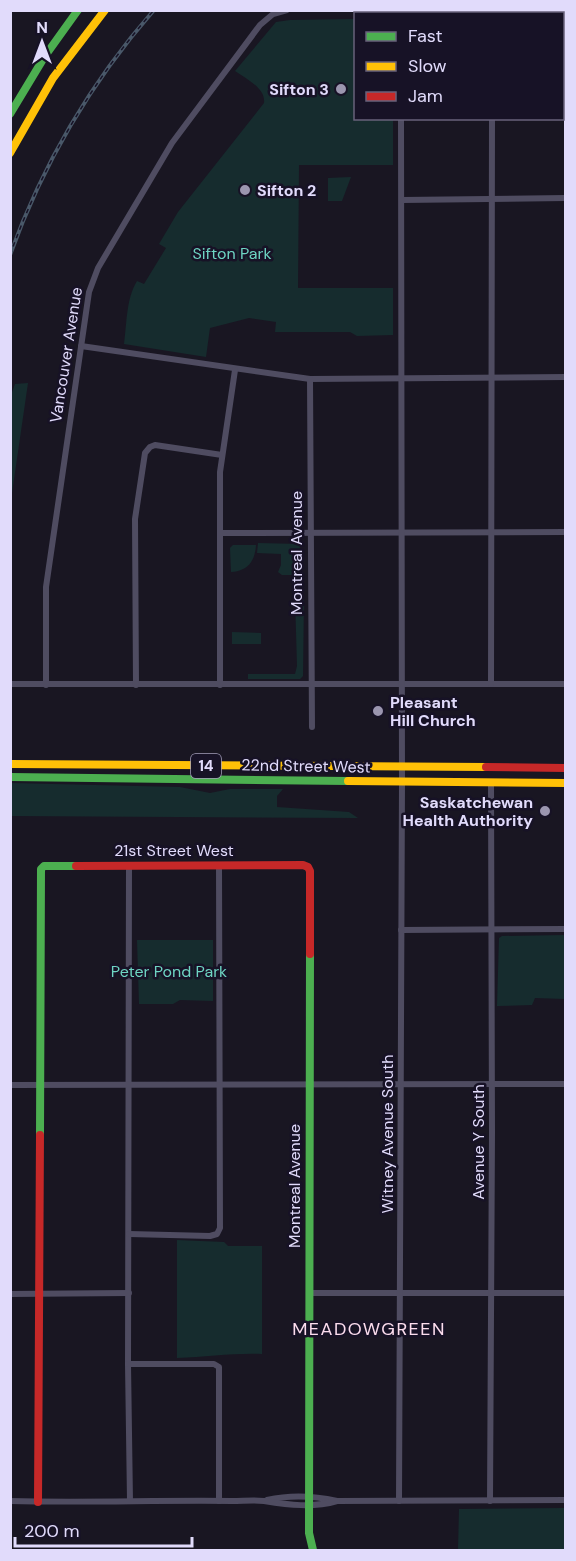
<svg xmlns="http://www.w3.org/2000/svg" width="576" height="1561" font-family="'DM Sans',sans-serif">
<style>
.green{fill:#162c2e}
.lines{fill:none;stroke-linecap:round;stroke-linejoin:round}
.street{stroke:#4f4c61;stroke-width:6}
.fast{stroke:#4caf50;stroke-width:8}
.slow{stroke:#ffc107;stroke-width:8}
.jam{stroke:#c62828;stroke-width:8}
.rail-casing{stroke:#495869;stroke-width:4}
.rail{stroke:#171226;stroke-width:1.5;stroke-dasharray:4.5;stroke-linecap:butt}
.poi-dot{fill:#9b96af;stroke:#171226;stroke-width:2}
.labels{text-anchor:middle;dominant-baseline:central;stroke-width:5;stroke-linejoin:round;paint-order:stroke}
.shield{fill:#171226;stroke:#a49fbb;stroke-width:1.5}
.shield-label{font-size:15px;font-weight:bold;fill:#e1dbfb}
.poi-label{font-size:16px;font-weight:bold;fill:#e1dbfb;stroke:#171226;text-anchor:end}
.park-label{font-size:16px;fill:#6ed5c3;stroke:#171226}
.street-label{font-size:16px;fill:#e1dbfb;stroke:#171226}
.neighbourhood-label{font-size:18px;letter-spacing:1.5px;fill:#fcddee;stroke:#171226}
</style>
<rect width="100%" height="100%" fill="#191622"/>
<g class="green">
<path d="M355 19 356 118 393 119V165H299L298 288H393V335L357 336 350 332H275L276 322 249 318 210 328 206 357 124 344C127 323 126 299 137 281L144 284 166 248 159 244 178 212 264 103C266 88 246 79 235 71L276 22 290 20Z"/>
<polygon points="351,177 342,201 328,201 328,178"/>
<polygon points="28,383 11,500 11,395 15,384"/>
<polygon points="258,543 300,544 299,575 282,575 278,572 281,565 281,554 257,553"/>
<path d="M233 545H256C255 561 248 571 231 572L230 548Z"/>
<polygon points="295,597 304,597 303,676 300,679 248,679 248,674 295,674 297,666"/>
<polygon points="232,632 261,633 261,644 232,644"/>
<polygon points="11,783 180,787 210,793 230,789 283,789 277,796 277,807 349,812 358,818 11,816"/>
<polygon points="565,935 565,999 535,998 532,1005 497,1006 499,938 502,936"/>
<polygon points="137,940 213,940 213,1001 180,1000 173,1004 139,1004"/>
<path d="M177 1240 224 1242 228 1246H262V1354C233 1353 206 1357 177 1358Z"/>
<polygon points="565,1508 565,1550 458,1550 459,1509"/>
</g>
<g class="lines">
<g class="street">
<polyline points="400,10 400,14"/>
<polyline points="467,10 560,10"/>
<polyline points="402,200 566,198"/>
<polyline points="81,346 310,379 566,377"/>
<polyline points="310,379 312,727"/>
<polyline points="221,533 566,532"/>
<polyline points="10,684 566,684"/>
<polyline points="491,684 492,118"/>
<polyline points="46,685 46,587 89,292 98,268 172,143 260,25 273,14 287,10"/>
<polyline points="136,685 135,519 145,453 150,447 155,445 222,455"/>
<polyline points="220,685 220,472 235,370"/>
<polyline points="129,865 128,1364 130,1501"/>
<polyline points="401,930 566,929"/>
<polyline points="10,1085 566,1084"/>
<polyline points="129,1234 210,1236 217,1234 220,1228 219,865"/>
<polyline points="309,1293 566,1293"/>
<polyline points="10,1294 129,1293"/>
<polyline points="128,1364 214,1364 219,1367 219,1501"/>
<path d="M267 1500C289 1495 315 1496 337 1501L566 1500"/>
<path d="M10 1501C84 1503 158 1500 232 1501 243 1501 254 1500 264 1501 289 1505 313 1508 337 1501"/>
<polyline points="399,1501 402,782 401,118"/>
<polyline points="490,1501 492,1132 491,783"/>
</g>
<g class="fast">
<polyline points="10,114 45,56 78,10"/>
<polyline points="10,777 348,781"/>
<polyline points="310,954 309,1533 313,1550"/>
<polyline points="40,1135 41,869 44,866 76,866"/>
</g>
<g class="slow">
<polyline points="10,153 53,78 105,10"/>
<polyline points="10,764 486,767"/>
<polyline points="348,781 566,783"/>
</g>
<g class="jam">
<polyline points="486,767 566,768"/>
<polyline points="76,866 303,865 308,867 310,871 310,954"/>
<polyline points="38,1502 40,1135"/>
</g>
<g class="rail-casing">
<path id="rail" d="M10 255C42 166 91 82 154 10"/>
</g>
<use href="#rail" class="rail"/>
</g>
<g class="poi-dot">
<circle cx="341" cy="89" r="6"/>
<circle cx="245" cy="190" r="6"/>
<circle cx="378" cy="711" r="6"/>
<circle cx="545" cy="811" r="6"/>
</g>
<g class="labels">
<rect class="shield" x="191" y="754" width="30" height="24" rx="4.5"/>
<g class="shield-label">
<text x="206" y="766">14</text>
</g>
<g class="poi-label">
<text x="329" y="89">Sifton 3</text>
<text x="257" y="190" text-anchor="start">Sifton 2</text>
<text x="390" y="702" text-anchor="start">Pleasant<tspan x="390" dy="18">Hill Church</tspan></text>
<text x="533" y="802">Saskatchewan<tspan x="533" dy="18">Health Authority</tspan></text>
</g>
<g class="park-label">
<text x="232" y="253">Sifton Park</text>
<text x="169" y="971">Peter Pond Park</text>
</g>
<g class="street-label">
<text transform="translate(66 355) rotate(-81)">Vancouver Avenue</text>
<text transform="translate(296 553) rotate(-90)">Montreal Avenue</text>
<text transform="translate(306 766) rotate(1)">22nd Street West</text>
<text x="174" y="850">21st Street West</text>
<text transform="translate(387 1134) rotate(-90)">Witney Avenue South</text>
<text transform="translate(478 1142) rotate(-90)">Avenue Y South</text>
<text transform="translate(294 1186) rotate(-90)">Montreal Avenue</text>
</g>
<g class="neighbourhood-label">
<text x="369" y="1329">MEADOWGREEN</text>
</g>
</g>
<rect width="576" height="1561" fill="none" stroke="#e1dbfb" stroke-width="24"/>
<rect x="354" y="12" width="210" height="108" fill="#171226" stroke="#68627b" stroke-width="1.5"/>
<rect x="366" y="32" width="30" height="9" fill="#4caf50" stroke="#68627b" stroke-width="1.5"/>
<text x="408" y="42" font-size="18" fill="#e1dbfb">Fast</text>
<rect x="366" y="62" width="30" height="9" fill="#ffc107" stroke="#68627b" stroke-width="1.5"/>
<text x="408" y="72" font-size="18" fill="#e1dbfb">Slow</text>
<rect x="366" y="92" width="30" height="9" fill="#c62828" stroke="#68627b" stroke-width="1.5"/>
<text x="408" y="102" font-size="18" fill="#e1dbfb">Jam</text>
<g transform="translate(42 42)" stroke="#171226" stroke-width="4.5" paint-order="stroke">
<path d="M0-4.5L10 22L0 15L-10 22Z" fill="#e1dbfb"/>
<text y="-9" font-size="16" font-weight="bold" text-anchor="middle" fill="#e1dbfb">N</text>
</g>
<path d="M15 1537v9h177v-9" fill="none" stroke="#e1dbfb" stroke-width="3"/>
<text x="24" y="1537" font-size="18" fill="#e1dbfb" stroke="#171226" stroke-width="4.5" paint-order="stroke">200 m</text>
</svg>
